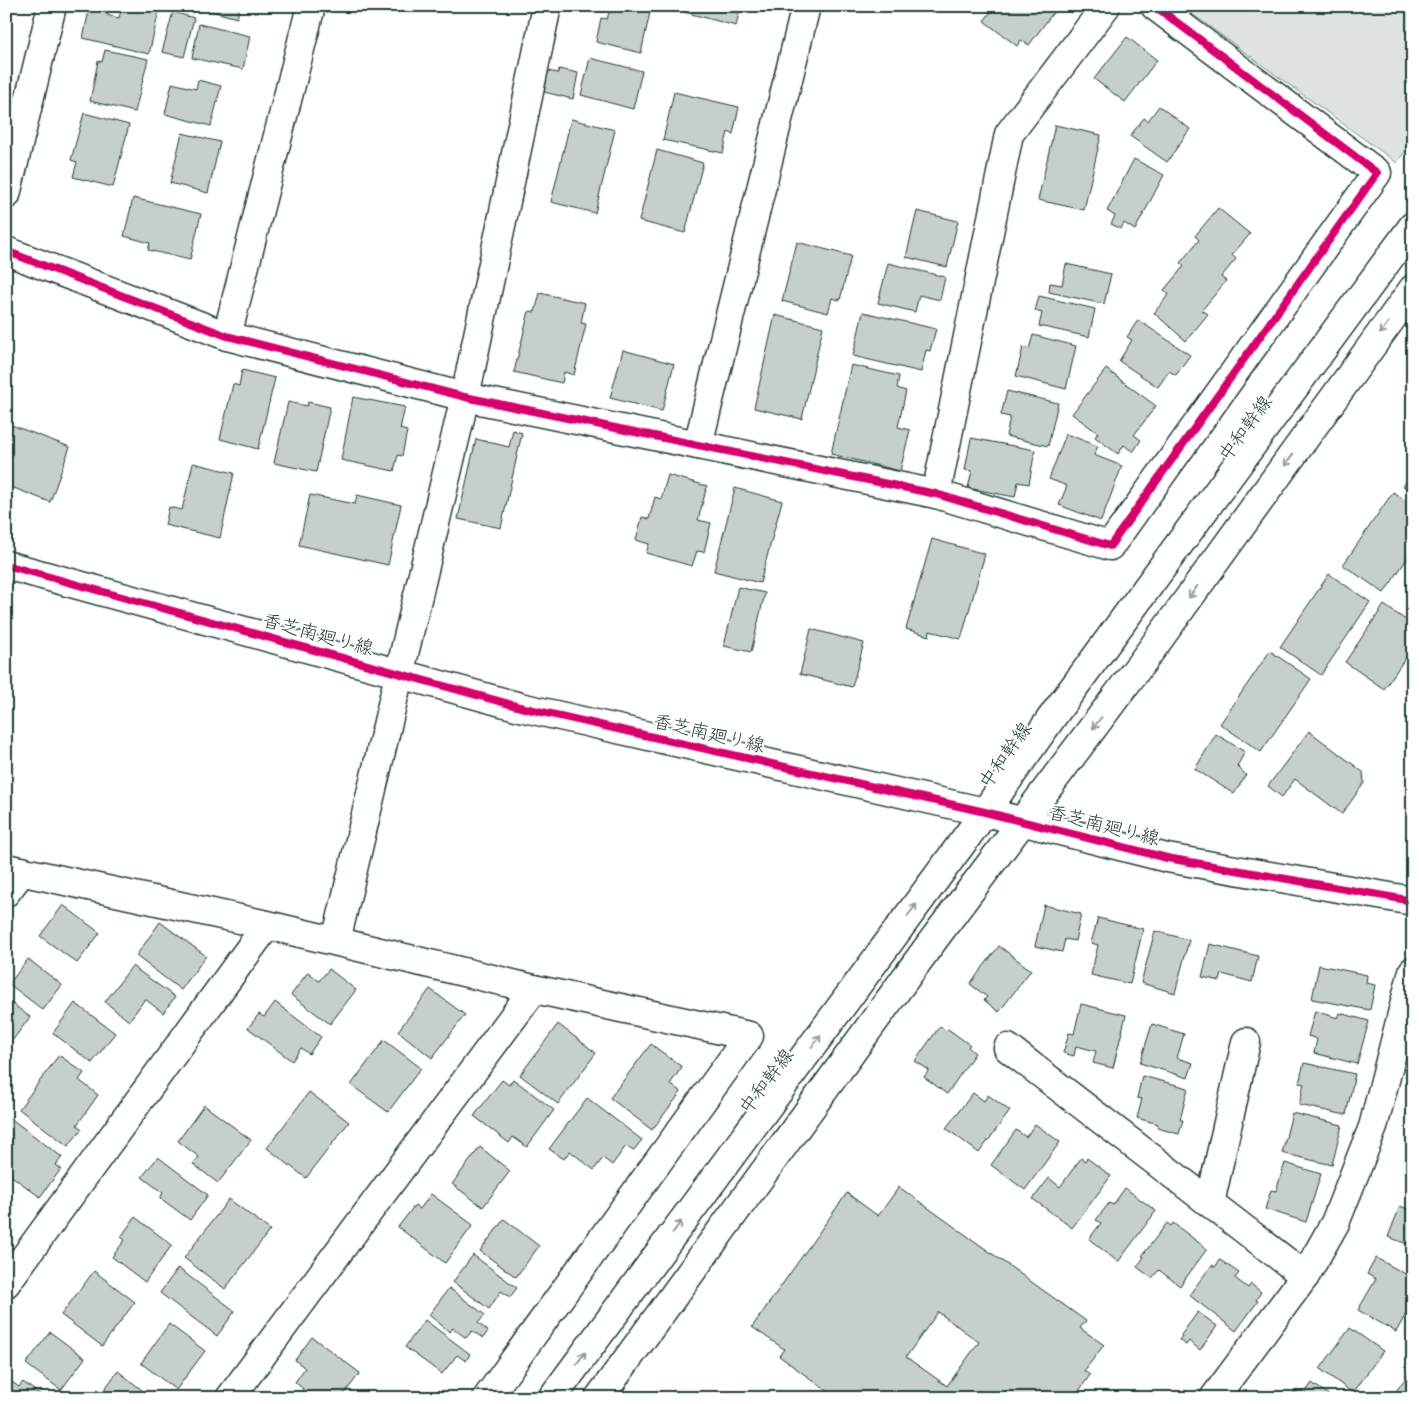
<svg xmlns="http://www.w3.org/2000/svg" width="1419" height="1404" font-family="'Shantell Sans','Klee One',sans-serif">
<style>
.green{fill:#dee3e2;stroke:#7e908b}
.building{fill:#c7cfcc;stroke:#1f3d34;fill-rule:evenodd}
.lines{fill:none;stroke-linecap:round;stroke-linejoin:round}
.minor-casing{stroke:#1f3d34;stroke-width:31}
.tertiary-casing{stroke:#1f3d34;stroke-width:31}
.secondary-casing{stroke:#1f3d34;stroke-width:31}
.minor{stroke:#fff;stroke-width:28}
.tertiary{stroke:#fff;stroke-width:28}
.secondary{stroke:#fff;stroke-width:28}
.cycleway-casing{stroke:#fff;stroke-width:11}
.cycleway{stroke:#d6006c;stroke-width:8}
.oneway{stroke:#8f9e9a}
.labels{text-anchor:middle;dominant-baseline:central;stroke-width:4;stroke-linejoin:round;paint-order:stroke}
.street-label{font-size:19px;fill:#1f3d34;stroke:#fff}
</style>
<rect width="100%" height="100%" fill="#fff"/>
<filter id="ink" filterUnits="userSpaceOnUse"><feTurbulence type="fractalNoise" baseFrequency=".02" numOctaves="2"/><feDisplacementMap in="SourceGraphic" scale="10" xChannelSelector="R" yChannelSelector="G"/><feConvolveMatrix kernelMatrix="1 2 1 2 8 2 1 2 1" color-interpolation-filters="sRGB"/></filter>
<g filter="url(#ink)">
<polygon class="green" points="1181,6 1413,6 1413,139 1397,163"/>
<g class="building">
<polygon points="90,6 109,8 107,15 119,18 122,6 137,6 159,11 149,54 83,38"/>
<polygon points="197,6 240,6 237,18 196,7"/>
<polygon points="611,6 642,6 651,8 641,53 596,42 601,18 607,19"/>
<polygon points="685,6 741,6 736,26 684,12"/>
<polygon points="995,6 1058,6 1029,45 1021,40 1017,46 984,21"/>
<polygon points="173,12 194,18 184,57 162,52"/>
<polygon points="199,24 250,36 243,69 192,58"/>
<polygon points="1127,37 1157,60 1125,102 1094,79"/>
<polygon points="105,50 148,59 135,112 90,101 98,61 102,62"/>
<polygon points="590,58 642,71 633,109 581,95"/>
<polygon points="559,69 578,73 573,99 544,92 548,71 558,73"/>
<polygon points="198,80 221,86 211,126 165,114 172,83 196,89"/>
<polygon points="674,92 739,107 733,134 728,132 723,153 663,140"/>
<polygon points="1159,106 1190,129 1167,162 1130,136 1144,118 1148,121"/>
<polygon points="84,113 129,125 113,187 73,177 77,162 71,160"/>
<polygon points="571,119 615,130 595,213 551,202"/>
<polygon points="1055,125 1101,135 1084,210 1038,200"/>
<polygon points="182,133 220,142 208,193 170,183"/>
<polygon points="657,150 703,163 685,233 639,221"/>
<polygon points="1134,159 1164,175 1135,230 1124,223 1121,229 1111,224 1115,216 1107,211"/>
<polygon points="133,198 201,214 190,260 148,250 150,243 124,236"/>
<polygon points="1218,208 1250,234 1232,255 1236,259 1221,277 1226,281 1202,310 1208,314 1186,341 1154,313 1169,294 1164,290 1184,266 1180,263 1199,240 1195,236"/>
<polygon points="917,211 958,221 947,267 906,257"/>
<polygon points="797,242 851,256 840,300 832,298 828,313 782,301"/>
<polygon points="888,263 945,277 940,300 919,295 915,312 878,303"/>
<polygon points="1066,264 1111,274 1104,304 1049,292 1050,283 1062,285"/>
<polygon points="540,293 585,303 581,323 586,324 574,375 564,372 562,383 514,372 529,311 535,312"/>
<polygon points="1039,296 1095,309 1089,337 1039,326 1042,313 1035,311"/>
<polygon points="863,312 936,329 930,351 926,350 921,372 853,356"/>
<polygon points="775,315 823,327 802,419 754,408"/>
<polygon points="1138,320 1190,355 1176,375 1169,371 1158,387 1119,361 1132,340 1127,337"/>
<polygon points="1033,335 1076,346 1066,389 1016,376 1023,347 1029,349"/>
<polygon points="623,350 674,364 662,411 610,398"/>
<polygon points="851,365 899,376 897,388 906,391 898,427 910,430 900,471 831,454"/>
<polygon points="1106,369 1156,406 1134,435 1141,440 1133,452 1124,445 1118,454 1095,437 1098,433 1072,414"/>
<polygon points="242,370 275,378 258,449 220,439 233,384 239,386"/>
<polygon points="1007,391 1058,403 1048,446 1006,436 1010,417 1001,415"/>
<polygon points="353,397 405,407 400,429 407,431 402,456 398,455 394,471 341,460"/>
<polygon points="288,402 307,406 308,402 330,407 316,472 274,463"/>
<polygon points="6,423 70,447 50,502 6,485"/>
<polygon points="513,430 522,433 501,528 458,519 476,439 509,447"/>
<polygon points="1066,434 1098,446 1094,455 1122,466 1101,521 1059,505 1067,486 1049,479"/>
<polygon points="971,438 1035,450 1029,484 1018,482 1015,497 968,488 972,471 965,470"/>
<polygon points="193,463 234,473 220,538 165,525 169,507 182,510"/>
<polygon points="1413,470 1413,493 1403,486"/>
<polygon points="668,475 707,486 698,520 711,523 704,552 697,551 692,566 646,553 649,544 636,540 642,517 649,519 655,497 661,499"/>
<polygon points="735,488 782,501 760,583 714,571"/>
<polygon points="1393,492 1413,506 1413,550 1384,593 1343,565"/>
<polygon points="310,495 355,504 357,495 401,505 388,565 299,545"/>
<polygon points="932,539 985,554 961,639 930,631 929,636 906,629"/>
<polygon points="1329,574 1370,602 1321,675 1280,647"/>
<polygon points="738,587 765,593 751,652 724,646"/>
<polygon points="1384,605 1413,625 1413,647 1384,689 1345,662"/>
<polygon points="811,629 864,643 852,687 800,674"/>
<polygon points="1270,651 1311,679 1261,752 1220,724"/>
<polygon points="1309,731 1363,772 1364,783 1342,814 1295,779 1282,797 1268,786"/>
<polygon points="1216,734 1245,752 1237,766 1246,775 1234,794 1195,769"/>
<polygon points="63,905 100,933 77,963 40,936"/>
<polygon points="1044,905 1081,914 1075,941 1065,939 1062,952 1035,946"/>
<polygon points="1098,918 1143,929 1130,984 1091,975 1098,945 1091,943"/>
<polygon points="160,922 206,956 181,990 136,956"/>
<polygon points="1155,931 1189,940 1175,993 1141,983"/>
<polygon points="1210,944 1258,956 1252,982 1222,974 1220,981 1202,977"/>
<polygon points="999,946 1031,970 999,1012 984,1000 987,997 970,984"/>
<polygon points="28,959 62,985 43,1010 9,984"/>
<polygon points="1319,965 1367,975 1366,983 1375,985 1370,1010 1312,999"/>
<polygon points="132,966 175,997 163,1013 145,999 129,1021 105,1002"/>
<polygon points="329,969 356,990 330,1024 291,995 308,972 319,981"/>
<polygon points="430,989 465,1015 432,1058 398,1031"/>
<polygon points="6,999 30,1017 6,1049"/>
<polygon points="275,1002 321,1037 309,1054 301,1048 292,1061 248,1028 259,1014 264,1017"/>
<polygon points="75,1003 115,1033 92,1063 53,1033"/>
<polygon points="1081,1004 1126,1015 1113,1068 1093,1063 1096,1051 1076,1046 1074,1056 1063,1053 1069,1033 1074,1034"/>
<polygon points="1315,1011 1338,1018 1340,1013 1369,1021 1357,1064 1314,1053 1317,1039 1308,1036"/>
<polygon points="558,1024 596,1053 558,1104 520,1075"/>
<polygon points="1152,1024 1184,1034 1177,1058 1193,1063 1188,1078 1140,1063"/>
<polygon points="940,1026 946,1031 948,1029 970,1045 968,1047 975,1053 947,1094 924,1077 929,1070 915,1061"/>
<polygon points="384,1040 421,1068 388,1112 351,1085"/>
<polygon points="651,1044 682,1067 670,1084 681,1092 652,1130 610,1098"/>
<polygon points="59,1055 84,1073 79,1080 98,1095 77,1125 82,1129 68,1146 19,1109"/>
<polygon points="1304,1063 1355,1074 1346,1115 1299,1105 1304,1084 1299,1083"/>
<polygon points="1142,1076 1188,1088 1180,1120 1183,1120 1179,1134 1157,1128 1158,1124 1137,1118 1142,1099 1137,1098"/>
<polygon points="513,1079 554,1110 527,1147 513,1137 509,1143 474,1116 502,1080 509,1085"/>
<polygon points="309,1092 349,1122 306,1178 267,1148"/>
<polygon points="973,1093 984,1101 988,1095 1010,1111 979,1153 946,1128"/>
<polygon points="587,1098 642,1140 633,1151 626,1146 612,1165 603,1158 594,1170 570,1151 564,1159 549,1149"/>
<polygon points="204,1105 251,1140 218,1183 193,1164 199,1157 178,1141"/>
<polygon points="1292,1113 1342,1125 1332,1165 1282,1153"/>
<polygon points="6,1115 62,1157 56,1165 61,1169 40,1197 6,1172"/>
<polygon points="1035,1124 1060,1142 1025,1190 991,1165 1016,1130 1026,1137"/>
<polygon points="480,1147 510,1171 483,1207 452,1184"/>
<polygon points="158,1157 208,1195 190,1220 160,1198 163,1193 142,1177"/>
<polygon points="1081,1158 1085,1161 1087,1158 1111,1176 1072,1228 1033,1199 1049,1178 1060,1187"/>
<polygon points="1285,1163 1321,1174 1306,1222 1265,1209 1271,1190 1276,1191"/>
<path d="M899 1187 1086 1321 1080 1328 1104 1345 1084 1371 1090 1375 1074 1398H837L779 1356 784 1349 752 1327 847 1193 878 1216ZM938 1312 979 1342 947 1386 906 1357Z"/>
<polygon points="1125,1188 1156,1211 1118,1262 1089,1239 1101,1223 1096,1220 1109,1203 1113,1205"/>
<polygon points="431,1194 473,1225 445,1263 398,1227 415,1205 420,1209"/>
<polygon points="229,1199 270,1230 225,1289 184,1258"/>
<polygon points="1400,1206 1413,1211 1413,1246 1388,1237"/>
<polygon points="135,1217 172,1245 145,1282 112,1257 125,1240 121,1237"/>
<polygon points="504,1219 539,1246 516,1277 480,1251"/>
<polygon points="1167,1223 1171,1226 1173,1223 1207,1249 1180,1286 1159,1270 1152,1278 1137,1267 1144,1257 1142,1256"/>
<polygon points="473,1255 517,1288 510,1297 501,1291 489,1309 453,1282"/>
<polygon points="1376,1258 1413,1278 1413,1301 1396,1332 1358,1310 1376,1279 1367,1274"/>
<polygon points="1220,1260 1239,1273 1235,1278 1248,1288 1251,1284 1261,1292 1256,1300 1258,1301 1236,1331 1189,1295 1212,1265 1215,1267"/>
<polygon points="178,1268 235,1311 217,1336 160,1293"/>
<polygon points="94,1271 135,1302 102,1346 61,1315"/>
<polygon points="449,1288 485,1315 478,1323 488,1331 483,1338 472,1331 466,1338 453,1328 450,1332 429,1315"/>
<polygon points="1198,1312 1217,1326 1200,1350 1189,1341 1186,1345 1179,1340 1182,1336 1181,1335"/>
<polygon points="425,1320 470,1354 466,1361 457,1355 442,1374 405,1347"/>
<polygon points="169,1324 205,1351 176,1390 141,1363"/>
<polygon points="1350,1328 1383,1351 1353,1393 1320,1369"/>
<polygon points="50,1332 85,1358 61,1390 26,1364"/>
<polygon points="312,1337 360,1373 341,1398 297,1398 303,1389 295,1382 305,1368 295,1360"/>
<polygon points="1413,1368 1413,1398 1391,1398"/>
<polygon points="118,1371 152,1398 98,1398"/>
<polygon points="9,1380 19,1387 23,1382 45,1398 6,1398 6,1384"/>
<polygon points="1312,1383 1333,1398 1290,1398 1295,1391 1302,1397"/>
</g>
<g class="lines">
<g class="minor-casing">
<g id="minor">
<polyline points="6,195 52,6"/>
<polyline points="6,251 227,336 465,397 936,494 1110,546 1377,173 1155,6"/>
<polyline points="227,336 311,6"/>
<polyline points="698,445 806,6"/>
<polyline points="936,494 1009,134 1106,6"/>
<polyline points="6,868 267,925 534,989 749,1036 487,1398"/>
<polyline points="6,892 22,871"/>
<polyline points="336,941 465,397 547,6"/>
<polyline points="1008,1048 1305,1276"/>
<polyline points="1210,1203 1246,1042"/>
<polyline points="6,1283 267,925"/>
<polyline points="230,1398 534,989"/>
<polyline points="1214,1398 1305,1276 1335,1223 1373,1127 1413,971"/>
</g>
</g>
<g class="tertiary-casing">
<polyline id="tertiary" points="6,565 520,707 985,812 1167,858 1413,901"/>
</g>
<g class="secondary-casing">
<g id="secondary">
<polyline points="552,1398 985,812 1055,713 1413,226"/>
<polyline points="599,1398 934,939 1146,657 1413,289"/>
</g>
</g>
<use href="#minor" class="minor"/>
<use href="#tertiary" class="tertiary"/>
<use href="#secondary" class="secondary"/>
<g class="cycleway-casing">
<g id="cycleway">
<polyline points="6,251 227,336 465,397 936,494 1110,546 1377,173 1155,6"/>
<polyline points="6,565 520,707 985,812 1167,858 1413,901"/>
</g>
</g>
<use href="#cycleway" class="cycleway"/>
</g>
<defs><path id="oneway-shaft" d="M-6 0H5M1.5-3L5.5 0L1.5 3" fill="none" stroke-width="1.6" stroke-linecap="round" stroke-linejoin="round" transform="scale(1.25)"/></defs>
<g class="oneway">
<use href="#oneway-shaft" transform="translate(1384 328) rotate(126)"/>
<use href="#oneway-shaft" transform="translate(1289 460) rotate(126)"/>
<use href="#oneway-shaft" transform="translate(1193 592) rotate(126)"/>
<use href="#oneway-shaft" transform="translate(1097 723) rotate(127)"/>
<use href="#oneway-shaft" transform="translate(912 910) rotate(-53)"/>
<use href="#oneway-shaft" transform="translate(816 1041) rotate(-53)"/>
<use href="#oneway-shaft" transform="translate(677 1227) rotate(-54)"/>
<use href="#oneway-shaft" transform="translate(581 1358) rotate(-54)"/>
</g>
</g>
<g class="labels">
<g class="street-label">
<text transform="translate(1245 428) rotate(-54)">中和幹線</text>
<text transform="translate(318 634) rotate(15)">香芝南廻り線</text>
<text transform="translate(709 733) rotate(13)">香芝南廻り線</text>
<text transform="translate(1005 755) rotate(-55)">中和幹線</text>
<text transform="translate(1104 825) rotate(14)">香芝南廻り線</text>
<text transform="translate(766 1081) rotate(-53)">中和幹線</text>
</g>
</g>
<rect width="1419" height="1404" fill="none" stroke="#fff" stroke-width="25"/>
<rect x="12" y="12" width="1394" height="1379" fill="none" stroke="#1f3d34" stroke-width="2" filter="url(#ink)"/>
</svg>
